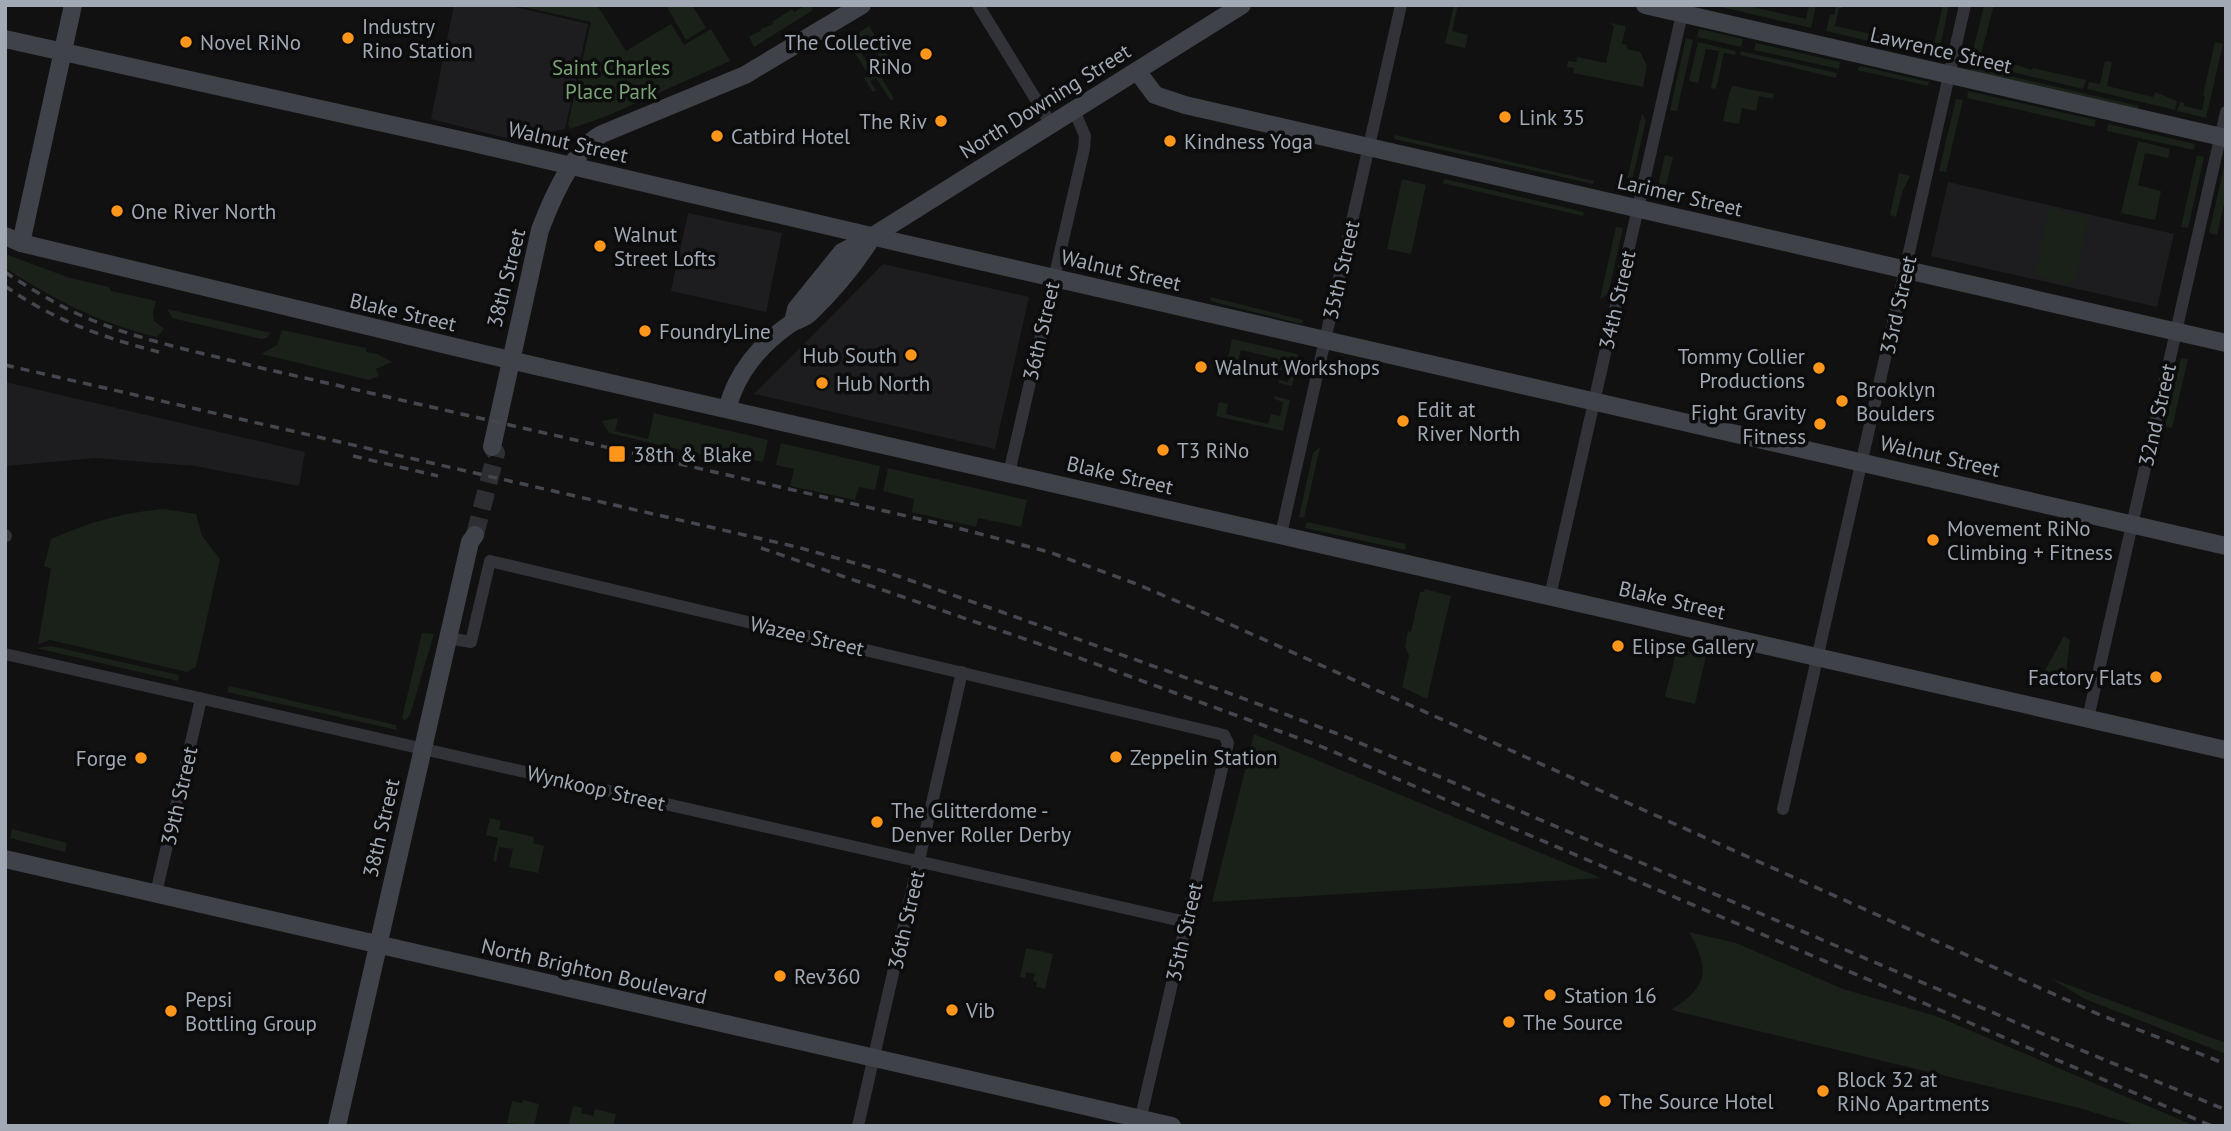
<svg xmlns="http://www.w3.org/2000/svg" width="2231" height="1131" font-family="'PT Sans',sans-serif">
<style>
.built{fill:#1d1d20}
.green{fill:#192119}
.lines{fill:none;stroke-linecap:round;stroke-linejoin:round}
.secondary-tunnel{stroke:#2e2f33;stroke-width:18;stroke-dasharray:18 9;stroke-linecap:butt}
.street{stroke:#313338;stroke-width:12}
.secondary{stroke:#3f4248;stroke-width:18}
.rail{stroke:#44474d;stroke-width:3.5;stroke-dasharray:9 7;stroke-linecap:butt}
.secondary-bridge{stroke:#3f4248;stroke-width:18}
.poi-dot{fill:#ff961c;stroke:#0c0c0d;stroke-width:2.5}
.labels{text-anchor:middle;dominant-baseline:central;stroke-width:7;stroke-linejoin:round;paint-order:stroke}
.poi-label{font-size:21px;fill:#a1a9b5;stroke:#0c0c0d;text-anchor:start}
.street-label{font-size:21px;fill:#a1a9b5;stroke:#0c0c0d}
.park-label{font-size:21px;fill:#78a275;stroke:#0c0c0d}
</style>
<rect width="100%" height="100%" fill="#111112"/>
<g class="built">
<polygon points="454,5 507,5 588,24 565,129 510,139 431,119"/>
<polygon points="1948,182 2174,234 2157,307 1931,256"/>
<polygon points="688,213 782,233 766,312 671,291"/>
<polygon points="883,264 1029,297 995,449 754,394"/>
<polygon points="5,382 305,452 299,486 195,466 96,458 5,466"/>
</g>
<g class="green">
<polygon points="515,5 597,5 626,51 671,24 684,45 711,29 730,61 607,116 570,129 568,124 591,22"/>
<polygon points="666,5 692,5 706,28 686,40"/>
<polygon points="806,5 810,5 813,10 754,47 749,36 761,31 761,29 773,24 772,22 792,9 794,12"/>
<polygon points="1454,5 1458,5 1452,31 1468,35 1465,48 1445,43"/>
<polygon points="1713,5 1744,5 1806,19 1809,5 1816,5 1811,28"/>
<polygon points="1836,5 1843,5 1842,8 1839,8 1835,26 1933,48 1943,5 1949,5 1938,57 1826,31 1830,15 1834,15"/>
<polygon points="1984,5 1994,5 1980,58 1998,62 1999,59 2032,70 2033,68 2086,80 2083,89 1979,64 1979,60 1977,64 1970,63"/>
<polygon points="1609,23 1626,26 1622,44 1627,45 1627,49 1640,52 1647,66 1643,87 1573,73 1574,68 1567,67 1568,61 1576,62 1577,57 1606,63 1614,26"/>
<polygon points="869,26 892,62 887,65 883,63 868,35 858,39 855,35"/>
<polygon points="1699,29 1743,39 1741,47 1697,37"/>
<polygon points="854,36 856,39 853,41 869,65 872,64 874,72 877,71 894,98 891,101 876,78 870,81 876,90 873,92 864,78 869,75 851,47 842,52 838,47"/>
<polygon points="1686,38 1693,40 1677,111 1670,110"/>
<polygon points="1698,42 1736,51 1735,55 1724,53 1716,89 1711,88 1719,51 1706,49 1698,83 1689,81"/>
<polygon points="2215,42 2223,44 2206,118 2177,111 2180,102 2184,103 2184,106 2202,110 2205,96 2203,95"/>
<polygon points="1756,43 1840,62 1839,69 1754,50"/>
<polygon points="1741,51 1837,73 1836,78 1740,55"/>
<polygon points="2105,61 2112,62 2107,86 2153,97 2155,92 2177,101 2175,110 2087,89 2089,82 2100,84"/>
<polygon points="1860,66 1929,82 1928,86 1857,70"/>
<polygon points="1971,67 2139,106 2138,109 1970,71"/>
<polygon points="1733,86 1774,94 1773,99 1759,96 1756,111 1742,108 1739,124 1723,121 1730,90"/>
<polygon points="1968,91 2096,120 2094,127 1967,98"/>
<polygon points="1956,99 1963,100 1946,172 1939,171"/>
<polygon points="1642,113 1646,120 1631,185 1626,184"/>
<polygon points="2108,124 2195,144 2194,150 2107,131"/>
<polygon points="1395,135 1594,181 1593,184 1394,139"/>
<polygon points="2138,141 2170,149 2168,158 2145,153 2138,185 2161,191 2155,220 2121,213"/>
<polygon points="1665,155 1673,157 1664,195 1659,194 1657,190"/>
<polygon points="2197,155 2204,157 2188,228 2181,227"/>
<polygon points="2225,162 2226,195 2217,235 2209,233"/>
<polygon points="1899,173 1910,176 1903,190 1896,217 1890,215"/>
<polygon points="1402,179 1426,185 1411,254 1387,249"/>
<polygon points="1445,179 1584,212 1583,216 1442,183"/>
<polygon points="2049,208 2089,217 2074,285 2034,276"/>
<polygon points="1616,227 1623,228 1608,294 1600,299"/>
<path d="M5 254 70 278 109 287 111 291 156 301 153 313 154 321 164 329 157 337C101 324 53 299 5 268Z"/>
<polygon points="1211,297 1303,320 1302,324 1210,301"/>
<polygon points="167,309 271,333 266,338 261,339 172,318"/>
<polygon points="282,330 366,348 366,352 377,354 392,362 376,369 379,376 369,380 261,354 277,345"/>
<polygon points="1232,339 1297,354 1299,357 1292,386 1279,383 1279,380 1288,382 1291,372 1277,369 1279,359 1241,350 1238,360 1228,358"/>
<polygon points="2181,358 2188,359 2172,428 2165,426"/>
<polygon points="1274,396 1290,400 1283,431 1216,416 1219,402 1228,404 1226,414 1268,424 1271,414 1280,416 1283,402 1274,399"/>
<polygon points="654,413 768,440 763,462 735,456 733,462 609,433 602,421 618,418 615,431 648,439"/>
<polygon points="781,443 880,466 875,490 859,487 855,500 790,486 794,469 776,465"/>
<polygon points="1320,447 1304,518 1299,517 1313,453"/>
<polygon points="888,468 1027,500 1021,527 978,518 976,527 912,512 914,499 883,491"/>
<path d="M164 509 196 514 202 536 220 559 196 667 187 672 50 640 38 644 51 569 44 566 51 539C91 522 120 513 164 509Z"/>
<polygon points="1307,522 1406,544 1405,550 1305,528"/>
<polygon points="1425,589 1451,596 1427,699 1402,687 1409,656 1405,646 1408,631 1411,632 1420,592 1424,592"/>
<polygon points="422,633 434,634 410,715 405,721 402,718"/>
<polygon points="2064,636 2070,640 2065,681 2042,676"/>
<polygon points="51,646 179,675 178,681 36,648"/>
<polygon points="1677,649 1706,656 1695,704 1665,697"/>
<polygon points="229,686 396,725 397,730 227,692"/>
<polygon points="1254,734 1601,878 1212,902"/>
<polygon points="490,818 501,821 499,829 534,837 533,843 544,846 538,873 509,867 513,849 499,847 496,862 493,861 498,838 486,835"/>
<polygon points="12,829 67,843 65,852 10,838"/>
<path d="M1689 932 1736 943 1843 989 1936 1016 2195 1126H2138L2079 1108 1671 1010C1709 986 1710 970 1689 932Z"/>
<polygon points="1026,948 1053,954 1045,989 1036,987 1037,982 1033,981 1035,974 1026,972 1025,978 1020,977"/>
<polygon points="2050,978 2226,1043 2226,1054 2085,999"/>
<polygon points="523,1100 539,1104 534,1126 507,1123 512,1101 522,1103"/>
<polygon points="573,1106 582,1108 581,1113 593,1116 595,1109 616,1114 613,1126 568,1126"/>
</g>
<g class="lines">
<polyline class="secondary-tunnel" points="475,535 496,453 492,447"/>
<g class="street">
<polyline points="978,5 1051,124"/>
<polyline points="1009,473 1084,149 1085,136 1074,110"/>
<polyline points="1281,534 1401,5"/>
<polyline points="5,535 6,536"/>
<polyline points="1550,596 1684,5"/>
<polyline points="448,638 471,642 490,561 1224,735 1228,743 1139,1125"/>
<polyline points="5,654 1186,922"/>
<polyline points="2088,718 2226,112"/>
<polyline points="1783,809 1965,5"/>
<polyline points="156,893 201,699"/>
<polyline points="858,1126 962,672"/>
</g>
<g class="secondary">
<polyline points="1645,5 2226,138"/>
<polyline points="5,39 469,142 901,243 2226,546"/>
<polyline points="1137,71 1155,95 1185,105 2226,343"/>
<polyline points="5,236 21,243 476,352"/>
<polyline points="21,243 73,5"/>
<polyline points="793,322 796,309 842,252 873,236 1242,5"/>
<polyline points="540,367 2226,750"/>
<path d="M727 409C737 372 759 346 790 324 796 320 804 319 809 314 832 292 854 266 871 239"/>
<path d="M492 447 540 230C551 201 573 149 602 134L745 75 862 5"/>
<polyline points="5,859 1172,1126"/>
<polyline points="337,1126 470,542 475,535"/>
</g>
<g class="rail">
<path d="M5 272C29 288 54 303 80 315 136 340 199 352 257 367L950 526 1049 552 1134 583 1207 614 2098 1014 2226 1064"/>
<path d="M5 286C51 319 104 338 159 352"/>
<polyline points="5,365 797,547 883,571 999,611 1226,692 1346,737 2076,1048 2226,1110"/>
<polyline points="353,456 438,476"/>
<polyline points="761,548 1074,656 1320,746 2212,1126"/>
</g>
<polyline class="secondary-bridge" points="476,352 540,367"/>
</g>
<g class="poi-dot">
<circle cx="348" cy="38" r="7"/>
<circle cx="186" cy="42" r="7"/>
<circle cx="926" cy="54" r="7"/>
<circle cx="1505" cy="117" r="7"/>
<circle cx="941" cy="121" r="7"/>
<circle cx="717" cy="136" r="7"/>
<circle cx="1170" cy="141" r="7"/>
<circle cx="117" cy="211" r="7"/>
<circle cx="600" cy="246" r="7"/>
<circle cx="645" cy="331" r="7"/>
<circle cx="911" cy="355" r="7"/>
<circle cx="1201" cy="367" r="7"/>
<circle cx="1819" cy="368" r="7"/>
<circle cx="822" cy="383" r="7"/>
<circle cx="1842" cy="401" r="7"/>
<circle cx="1403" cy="421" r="7"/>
<circle cx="1820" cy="424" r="7"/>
<circle cx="1163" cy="450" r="7"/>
<rect x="608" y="445" width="18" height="18" rx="3.5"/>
<circle cx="1933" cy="540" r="7"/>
<circle cx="1618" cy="646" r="7"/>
<circle cx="2156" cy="677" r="7"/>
<circle cx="1116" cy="757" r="7"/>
<circle cx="141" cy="758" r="7"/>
<circle cx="877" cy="822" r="7"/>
<circle cx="780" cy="976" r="7"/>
<circle cx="1550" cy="995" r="7"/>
<circle cx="952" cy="1010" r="7"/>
<circle cx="171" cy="1011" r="7"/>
<circle cx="1509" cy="1022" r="7"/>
<circle cx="1823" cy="1091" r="7"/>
<circle cx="1605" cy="1101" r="7"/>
</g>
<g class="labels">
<g class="poi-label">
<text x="362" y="26">Industry<tspan x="362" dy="24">Rino Station</tspan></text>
<text x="200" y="42">Novel RiNo</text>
<text x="912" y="42" text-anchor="end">The Collective<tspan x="912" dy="24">RiNo</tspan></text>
<text x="1519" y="117">Link 35</text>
<text x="927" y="121" text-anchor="end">The Riv</text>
<text x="731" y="136">Catbird Hotel</text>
<text x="1184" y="141">Kindness Yoga</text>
<text x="131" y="211">One River North</text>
<text x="614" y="234">Walnut<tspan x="614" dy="24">Street Lofts</tspan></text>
<text x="659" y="331">FoundryLine</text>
<text x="897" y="355" text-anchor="end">Hub South</text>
<text x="1805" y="356" text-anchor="end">Tommy Collier<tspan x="1805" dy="24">Productions</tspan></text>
<text x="1215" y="367">Walnut Workshops</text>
<text x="836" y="383">Hub North</text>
<text x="1856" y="389">Brooklyn<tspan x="1856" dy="24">Boulders</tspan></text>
<text x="1417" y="409">Edit at<tspan x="1417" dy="24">River North</tspan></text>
<text x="1806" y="412" text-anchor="end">Fight Gravity<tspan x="1806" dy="24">Fitness</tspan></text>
<text x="1177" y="450">T3 RiNo</text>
<text x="633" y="454">38th &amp; Blake</text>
<text x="1947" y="528">Movement RiNo<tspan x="1947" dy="24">Climbing + Fitness</tspan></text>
<text x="1632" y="646">Elipse Gallery</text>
<text x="2142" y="677" text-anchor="end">Factory Flats</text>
<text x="1130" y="757">Zeppelin Station</text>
<text x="127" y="758" text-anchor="end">Forge</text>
<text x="891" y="810">The Glitterdome -<tspan x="891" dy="24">Denver Roller Derby</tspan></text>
<text x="794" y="976">Rev360</text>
<text x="1564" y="995">Station 16</text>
<text x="185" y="999">Pepsi<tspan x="185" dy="24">Bottling Group</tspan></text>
<text x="966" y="1010">Vib</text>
<text x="1523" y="1022">The Source</text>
<text x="1837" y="1079">Block 32 at<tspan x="1837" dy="24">RiNo Apartments</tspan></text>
<text x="1619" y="1101">The Source Hotel</text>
</g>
<g class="street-label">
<text transform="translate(1941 50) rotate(13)">Lawrence Street</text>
<text transform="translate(1045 101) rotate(-32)">North Downing Street</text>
<text transform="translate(568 142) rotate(13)">Walnut Street</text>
<text transform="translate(1680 195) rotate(13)">Larimer Street</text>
<text transform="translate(1121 270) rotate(13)">Walnut Street</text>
<text transform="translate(1341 270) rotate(-77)">35th Street</text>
<text transform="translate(506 278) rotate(-76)">38th Street</text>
<text transform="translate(1617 300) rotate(-77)">34th Street</text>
<text transform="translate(1898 305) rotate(-77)">33rd Street</text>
<text transform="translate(403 312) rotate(13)">Blake Street</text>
<text transform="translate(1041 331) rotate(-77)">36th Street</text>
<text transform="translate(2157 415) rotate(-77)">32nd Street</text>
<text transform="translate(1940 456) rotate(13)">Walnut Street</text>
<text transform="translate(1120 475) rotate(13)">Blake Street</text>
<text transform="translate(1672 600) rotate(13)">Blake Street</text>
<text transform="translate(807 636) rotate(13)">Wazee Street</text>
<text transform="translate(596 788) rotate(13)">Wynkoop Street</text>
<text transform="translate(179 796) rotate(-77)">39th Street</text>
<text transform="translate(381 828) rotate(-77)">38th Street</text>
<text transform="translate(906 920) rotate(-77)">36th Street</text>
<text transform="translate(1184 932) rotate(-77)">35th Street</text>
<text transform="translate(594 971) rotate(13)">North Brighton Boulevard</text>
</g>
<g class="park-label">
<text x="611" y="67">Saint Charles<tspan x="611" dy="24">Place Park</tspan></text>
</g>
</g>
<rect width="2231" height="1131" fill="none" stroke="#a1a9b5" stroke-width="14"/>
</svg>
